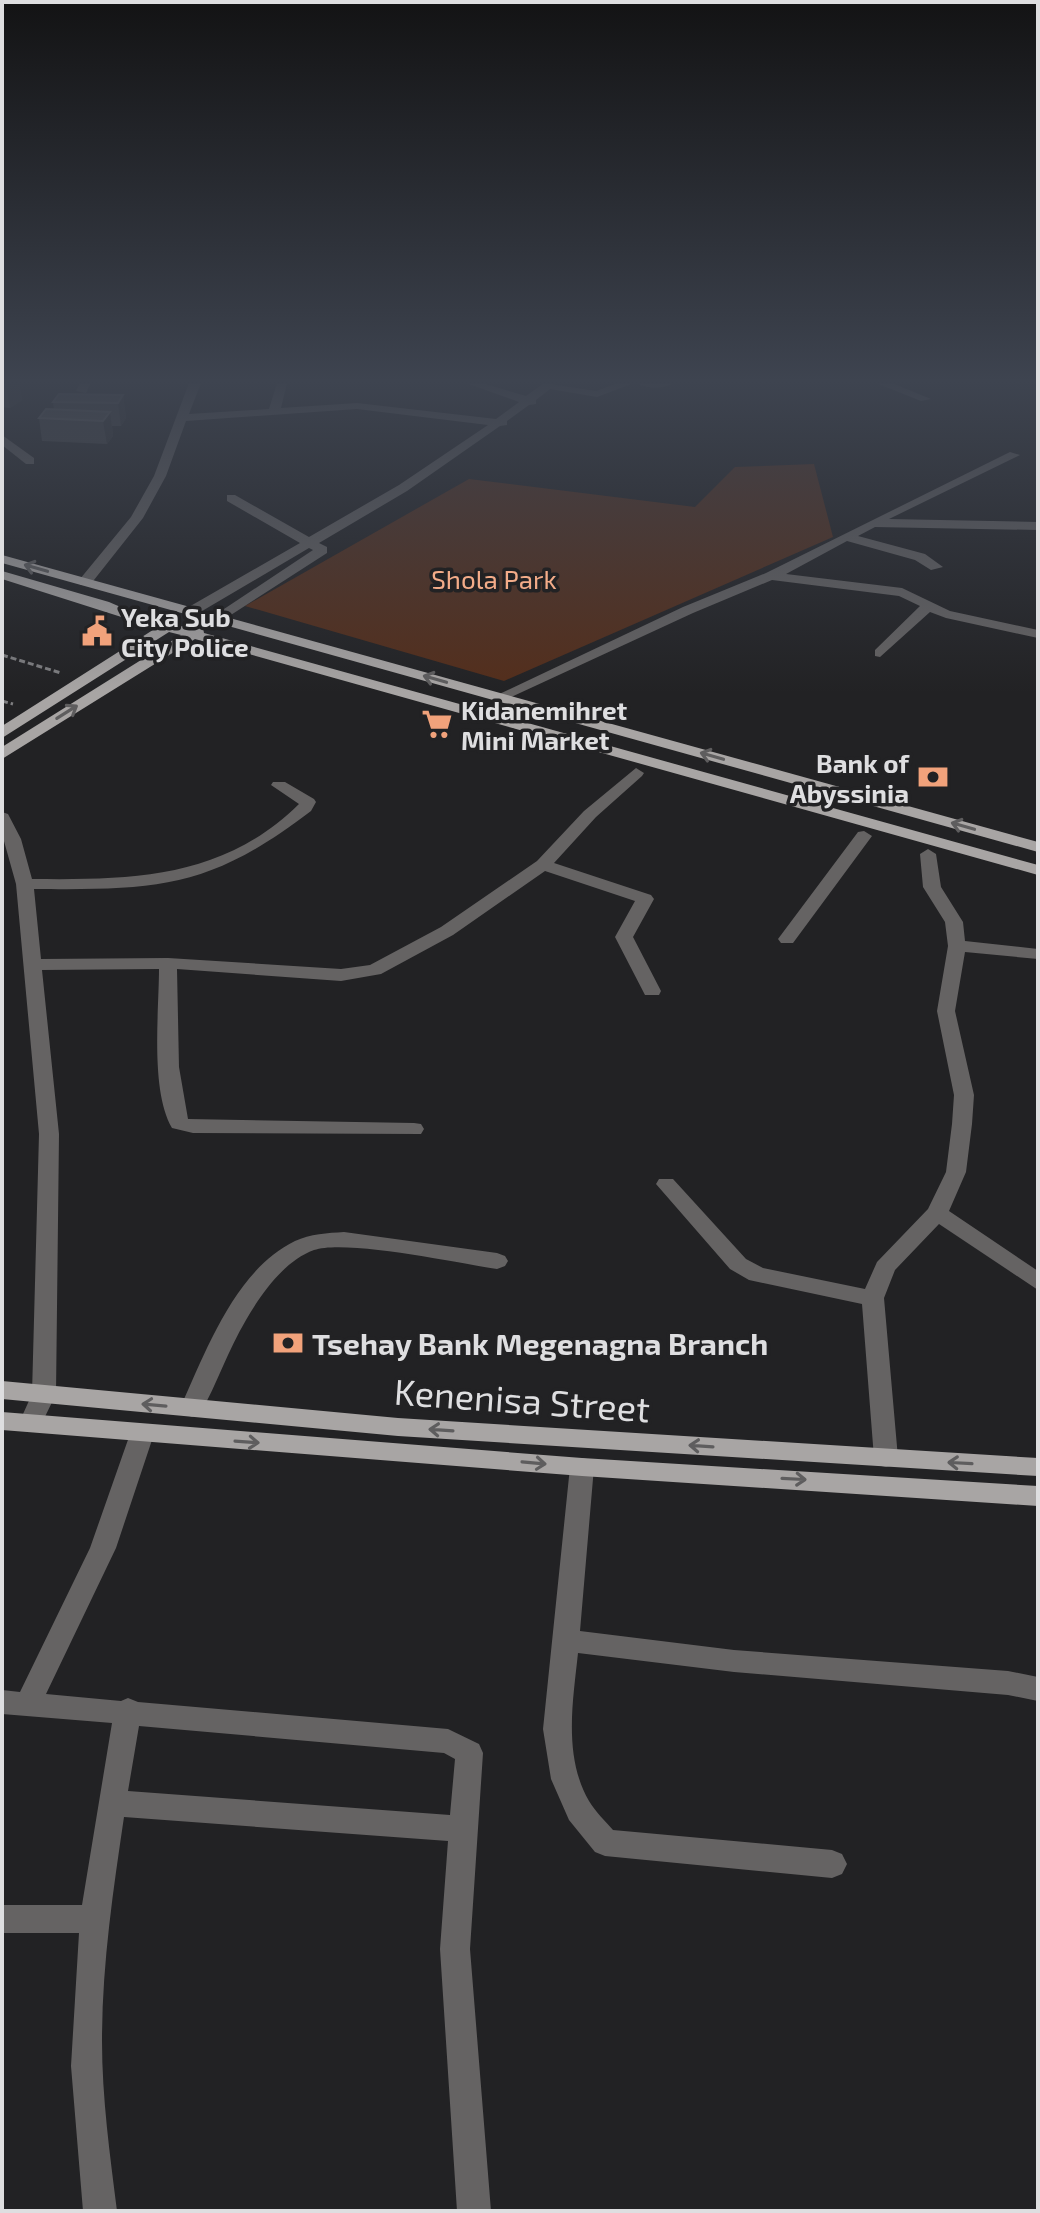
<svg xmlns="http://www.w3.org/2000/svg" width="1040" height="2213" font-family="'Exo 2',sans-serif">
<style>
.green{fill:#542e1b}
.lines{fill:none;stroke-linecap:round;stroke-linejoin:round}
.path{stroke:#7e7e80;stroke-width:3;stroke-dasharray:6 3;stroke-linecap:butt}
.minor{fill:#656363;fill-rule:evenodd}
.major{fill:#a8a5a4;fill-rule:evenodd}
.wall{fill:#454547}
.shaded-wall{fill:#303032}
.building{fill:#555557;stroke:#6a6a6c;stroke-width:2}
.oneway{stroke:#5e5d5e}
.labels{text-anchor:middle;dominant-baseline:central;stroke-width:7;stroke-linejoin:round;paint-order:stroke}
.far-park-label{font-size:26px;fill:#f3ac89;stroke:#222224}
.far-poi-label{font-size:26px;font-weight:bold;fill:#dedee0;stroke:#222224;text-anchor:start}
.poi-label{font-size:30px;font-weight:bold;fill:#dedee0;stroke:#222224;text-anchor:start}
.near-street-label{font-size:36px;fill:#dedee0;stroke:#222224}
</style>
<rect width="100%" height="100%" fill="#222224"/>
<polygon class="green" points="814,464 833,537 504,681 245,606 469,479 695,507 735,467"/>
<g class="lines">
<g class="path">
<polyline points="2,655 61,673"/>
<polyline points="2,701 13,704"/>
</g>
<g class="minor">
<polygon points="80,383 91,383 86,393 76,391"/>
<polygon points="189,383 201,383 189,414 269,409 277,383 287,383 281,408 357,403 496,419 519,402 466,383 482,383 526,396 544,383 596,391 618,383 634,383 597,397 550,389 536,400 536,404 529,405 507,421 507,425 500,426 407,491 319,543 327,547 327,553 220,622 215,621 215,615 313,550 309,548 197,614 187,614 187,608 300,543 227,501 227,495 235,495 309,537 399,485 488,425 357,409 186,421 166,476 143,518 90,585 80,585 80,579 131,517 154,476"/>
<path d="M637 383H673C665 389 645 389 637 383Z"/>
<polygon points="876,383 892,383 931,399 921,401"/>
<polygon points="2,435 34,458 34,464 26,464 2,445"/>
<polygon points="1010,452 1020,455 889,519 1038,522 1038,530 875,527 858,536 925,554 943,567 931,570 915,560 847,541 786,574 902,588 950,611 1038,630 1038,638 946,618 930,612 880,657 875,656 875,650 920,606 899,596 772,580 693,613 505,700 495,700 493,697 683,607 766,573"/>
<path d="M636 768 644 773 642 776 596 817 554 863 651 895 654 899 633 937 661 991 659 995H645L615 937 635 901 545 871 453 935 381 974 341 981 177 969 179 1067 188 1119 414 1123 421 1124 424 1129 421 1134 193 1133 172 1128C150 1090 159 1012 159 969L42 970 59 1134 56 1394 39 1429 31 1432 23 1429 19 1423 32 1394 39 1134 16 884 2 834V812L8 814 21 839 32 879C132 880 223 879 299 804L271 785 273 782H285L314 799 316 802 311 811C209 889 158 890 34 889L41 959 168 958 341 969 370 965 441 927 537 861 584 811Z"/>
<polygon points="864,831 872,836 793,943 781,943 778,939 781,935 858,832"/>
<polygon points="928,849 936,854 941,887 963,922 965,941 1038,949 1038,959 965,952 955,1011 974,1095 972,1124 966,1172 949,1211 1038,1271 1038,1290 939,1224 895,1270 884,1298 898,1458 895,1465 886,1467 877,1465 874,1458 862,1304 749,1280 730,1269 656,1184 659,1179 673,1179 746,1259 763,1268 865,1289 877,1262 928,1209 946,1172 952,1124 954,1095 937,1011 948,946 945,922 923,887 920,854"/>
<path d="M344 1232 497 1253 505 1256 508 1261 505 1266 497 1269C458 1263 346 1239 314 1250 284 1261 261 1294 246 1320 228 1350 217 1384 200 1414L192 1417 184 1414 180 1408C206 1351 235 1270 295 1241 310 1234 328 1233 344 1232Z"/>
<path d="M142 1425 151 1428 154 1434 116 1548 46 1694 121 1701 128 1698 138 1702 448 1729 479 1744 483 1753 470 1949 491 2211H457L440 1949 448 1841 124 1817C113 1891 102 1966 102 2041 102 2098 110 2155 117 2211H83L71 2066 79 1933H2V1905H82L112 1723 2 1714V1690L20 1692 90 1548 130 1434 133 1428ZM139 1726 444 1753 455 1759 450 1815 128 1791Z"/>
<path d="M582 1458 591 1460 594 1467 580 1631 734 1650 1008 1671 1038 1677V1701L1008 1695 734 1672 578 1653C573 1701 563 1756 589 1801 595 1811 605 1821 613 1830L832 1850 842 1854 847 1864 842 1874 832 1878 605 1856 595 1852 569 1820 551 1779 543 1729 570 1467 573 1460Z"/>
</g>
<g class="major">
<polygon points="2,555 1038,842 1038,852 2,563"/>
<polygon points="2,571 109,602 139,615 165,622 177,621 178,626 203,628 204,633 1038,865 1038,875 195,639 2,759 2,747 181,635 169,632 2,738 2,726 156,628 2,579"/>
<polygon points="2,1381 398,1418 1038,1458 1038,1476 398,1436 2,1399"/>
<polygon points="2,1412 582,1458 1038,1486 1038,1506 582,1476 2,1430"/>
</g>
</g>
<g class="wall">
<polygon points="2,383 19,383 22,400 10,408 2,407"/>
<polygon points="123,395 126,418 121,426 112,426 113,436 107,444 42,441 39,418 54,410 53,402"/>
</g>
<g class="shaded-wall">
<polygon points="10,383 19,383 22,400 10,408 6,385"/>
<polygon points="123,395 126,418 121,426 118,403"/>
<polygon points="110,412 113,436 107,444 103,421"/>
</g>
<g class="building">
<polygon points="59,394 123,395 118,403 53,402"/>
<polygon points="46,409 110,412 103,421 39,418"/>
</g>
<defs><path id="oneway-shaft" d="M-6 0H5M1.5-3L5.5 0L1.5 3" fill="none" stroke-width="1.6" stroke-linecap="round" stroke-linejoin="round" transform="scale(2)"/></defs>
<g class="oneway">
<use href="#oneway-shaft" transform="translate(36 568) rotate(-164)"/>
<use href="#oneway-shaft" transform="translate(435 679) rotate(-164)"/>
<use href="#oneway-shaft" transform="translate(67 712) rotate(-32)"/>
<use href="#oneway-shaft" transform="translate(712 756) rotate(-164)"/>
<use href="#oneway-shaft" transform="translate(963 826) rotate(-164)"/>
<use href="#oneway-shaft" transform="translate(154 1405) rotate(-175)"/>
<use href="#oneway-shaft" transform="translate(441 1430) rotate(-176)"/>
<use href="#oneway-shaft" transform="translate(247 1442) rotate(4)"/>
<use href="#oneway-shaft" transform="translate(701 1446) rotate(-176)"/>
<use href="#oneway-shaft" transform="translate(534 1463) rotate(5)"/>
<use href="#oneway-shaft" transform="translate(960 1463) rotate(-177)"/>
<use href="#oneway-shaft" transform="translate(794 1479) rotate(3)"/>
</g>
<linearGradient id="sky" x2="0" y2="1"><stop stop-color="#131314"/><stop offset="0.55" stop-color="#3e4450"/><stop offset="1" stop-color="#3e4450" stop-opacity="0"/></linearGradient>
<rect width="1040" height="693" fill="url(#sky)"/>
<defs>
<g id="civic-bare" transform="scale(2.4)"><path d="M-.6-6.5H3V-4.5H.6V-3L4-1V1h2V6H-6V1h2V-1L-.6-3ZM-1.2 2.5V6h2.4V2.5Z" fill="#f1a27b" stroke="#222224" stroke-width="2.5" paint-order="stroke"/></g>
<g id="supermarket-bare" transform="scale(2.4)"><path d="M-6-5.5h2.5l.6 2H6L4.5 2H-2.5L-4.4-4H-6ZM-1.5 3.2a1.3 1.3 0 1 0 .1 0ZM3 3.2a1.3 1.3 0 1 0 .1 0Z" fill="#f1a27b" stroke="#222224" stroke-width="2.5" paint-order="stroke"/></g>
<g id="bank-bare" transform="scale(2.4)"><path d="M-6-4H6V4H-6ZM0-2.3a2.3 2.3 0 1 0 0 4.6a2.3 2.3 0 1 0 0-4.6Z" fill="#f1a27b" stroke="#222224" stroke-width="2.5" paint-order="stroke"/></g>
</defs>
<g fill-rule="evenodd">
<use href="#civic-bare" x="97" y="631"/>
<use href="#supermarket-bare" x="437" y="724"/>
<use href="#bank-bare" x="933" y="777"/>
<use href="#bank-bare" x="288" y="1343"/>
</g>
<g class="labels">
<g class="far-park-label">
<text x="494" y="578">Shola Park</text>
</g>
<g class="far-poi-label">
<text x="121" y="616">Yeka Sub<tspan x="121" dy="30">City Police</tspan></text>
<text x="461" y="709">Kidanemihret<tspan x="461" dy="30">Mini Market</tspan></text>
<text x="909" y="762" text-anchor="end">Bank of<tspan x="909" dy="30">Abyssinia</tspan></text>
</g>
<g class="poi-label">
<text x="312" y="1343">Tsehay Bank Megenagna Branch</text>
</g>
<g class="near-street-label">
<text transform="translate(522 1399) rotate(4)">Kenenisa Street</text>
</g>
</g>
<rect width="1040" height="2213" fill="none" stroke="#dedee0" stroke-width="8"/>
</svg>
